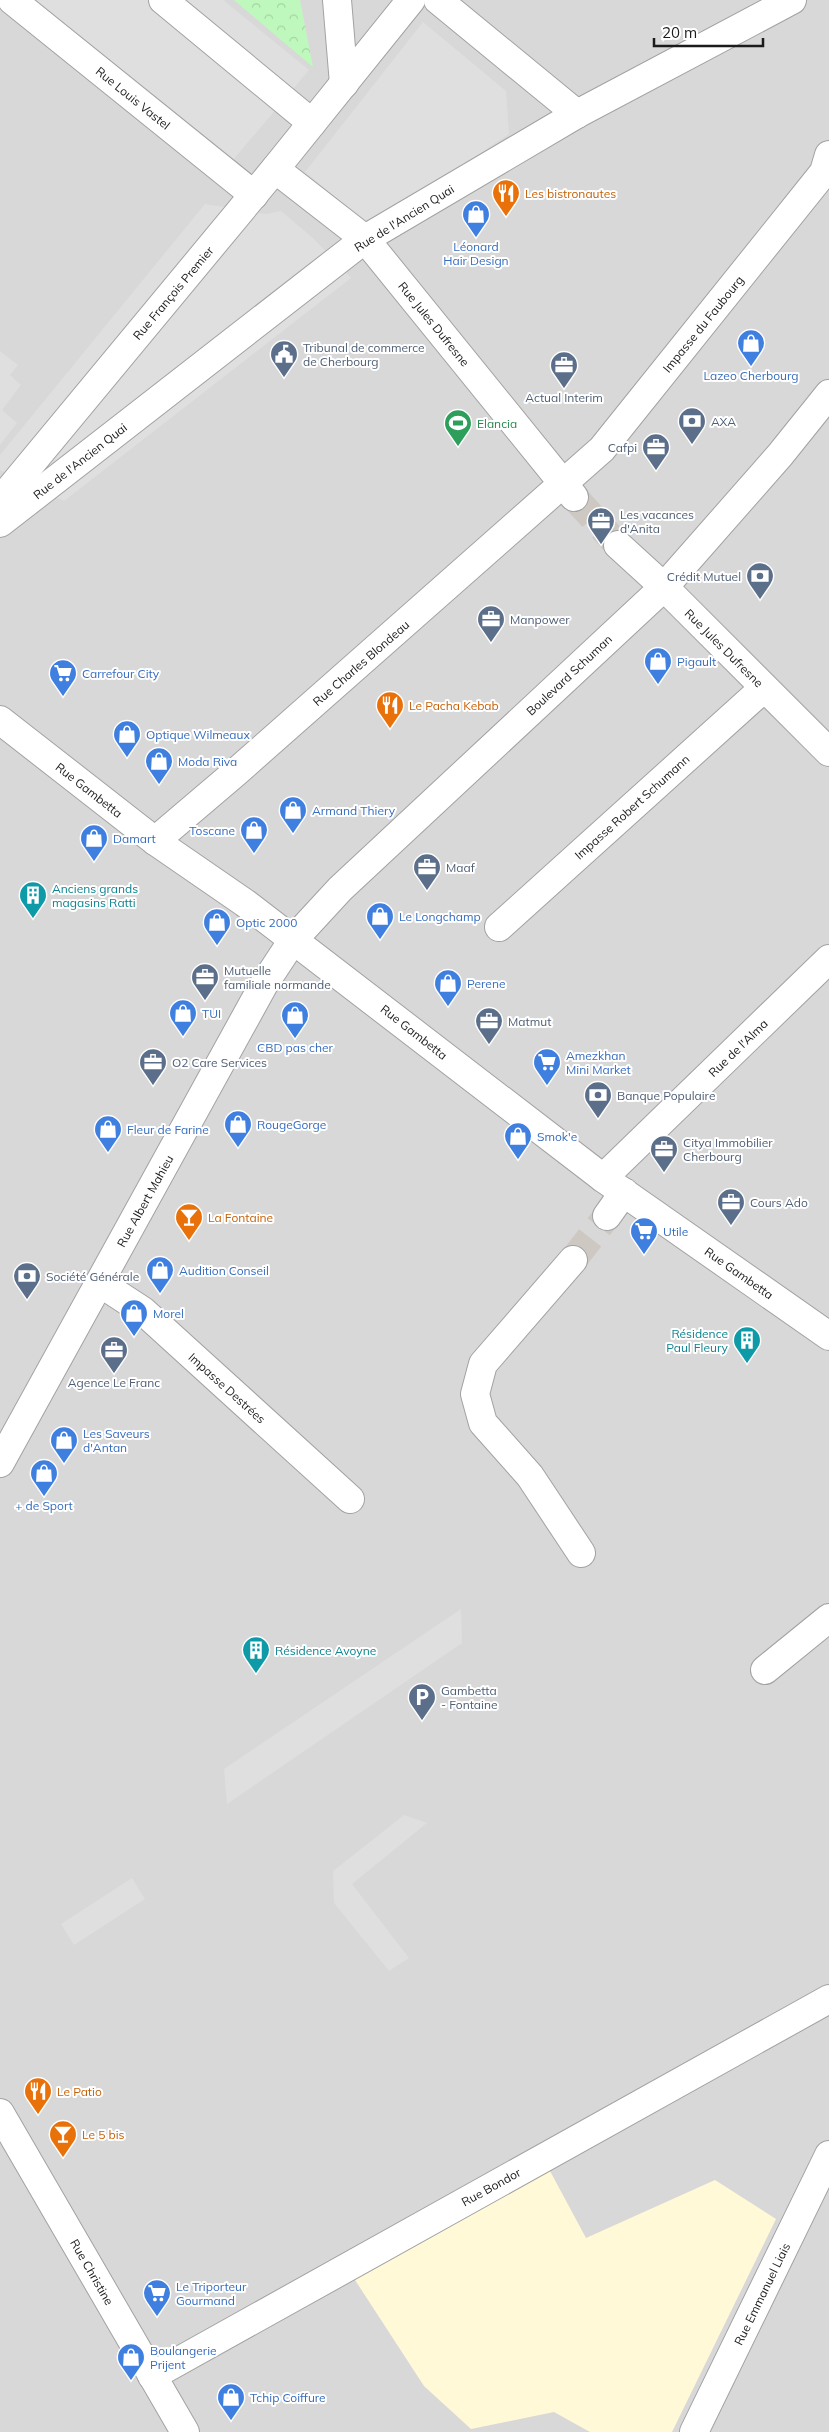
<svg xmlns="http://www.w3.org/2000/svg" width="829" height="2432" font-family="Mulish,sans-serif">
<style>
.residential{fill:#d9d8d8}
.education{fill:#fff9d7}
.park{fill:url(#park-crowns)}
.parking{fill:#dfdfdf}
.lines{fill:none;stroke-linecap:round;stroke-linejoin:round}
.minor-tunnel{stroke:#cec8c2;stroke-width:28;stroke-dasharray:28 14;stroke-linecap:butt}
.minor-casing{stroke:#a2a2a2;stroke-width:30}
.minor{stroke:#fff;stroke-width:28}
.labels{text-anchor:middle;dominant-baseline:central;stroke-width:4;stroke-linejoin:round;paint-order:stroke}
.street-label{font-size:12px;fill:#1b1b1b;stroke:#fff}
.food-label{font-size:12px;fill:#c56008;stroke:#fff;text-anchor:start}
.shop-label{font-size:12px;fill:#366cbe;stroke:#fff;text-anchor:start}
.service-label{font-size:12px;fill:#4e5e75;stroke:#fff;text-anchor:start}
.leisure-label{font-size:12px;fill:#27864d;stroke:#fff;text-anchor:start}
.culture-label{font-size:12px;fill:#0d838f;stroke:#fff;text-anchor:start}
</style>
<defs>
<pattern id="park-crowns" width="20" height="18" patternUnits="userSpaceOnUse" patternTransform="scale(1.25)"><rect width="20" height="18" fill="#bff8bc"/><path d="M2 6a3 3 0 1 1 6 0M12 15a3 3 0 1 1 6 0" fill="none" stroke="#a4d4a1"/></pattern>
</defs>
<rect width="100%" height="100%" fill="#ede7e0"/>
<rect class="residential" x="0" y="0" width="829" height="2432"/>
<polygon class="education" points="550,2171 586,2238 715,2180 776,2219 672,2432 590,2432 554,2412 471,2429 424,2386 355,2280"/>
<polygon class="park" points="234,0 300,0 313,67"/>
<g class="parking">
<polygon points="22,0 223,0 309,70 228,166"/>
<polygon points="423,22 506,91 509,134 371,227 305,172"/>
<polygon points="205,204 266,214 281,211 314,239 351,278 64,501 0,470 0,455"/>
<polygon points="0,351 18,365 10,375 21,385 2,410 17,423 0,445"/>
<polygon points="461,1609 462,1643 227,1804 224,1769"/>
<polygon points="404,1815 427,1823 352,1884 409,1958 389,1971 334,1903 333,1871"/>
<polygon points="132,1878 145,1899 74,1945 61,1924"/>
</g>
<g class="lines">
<g class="minor-tunnel">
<polyline points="574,497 618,545"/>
<polyline points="573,1260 607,1216"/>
</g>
<g class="minor-casing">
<g id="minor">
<polyline points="12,0 254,195"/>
<polyline points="163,0 312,123"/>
<polyline points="337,0 344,84"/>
<polyline points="438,0 577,114"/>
<polyline points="275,169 365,239 574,497"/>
<polyline points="0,501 275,169 411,0"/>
<polyline points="0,523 365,239 577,114 792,0"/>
<polyline points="618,545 664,587 829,752"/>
<polyline points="0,720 155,841 245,903 603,1178 829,1336"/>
<polyline points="155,841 235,773 602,449 824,172 829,155"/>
<polyline points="499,927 764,688"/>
<polyline points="603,1178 829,959"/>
<polyline points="607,1216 624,1192"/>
<polyline points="573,1260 483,1364 475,1394 483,1423 530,1476 581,1553"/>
<polyline points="100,1283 143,1311 350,1499"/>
<polyline points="0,1463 264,984 293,940 340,889 664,587 780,455 829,394"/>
<polyline points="765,1670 829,1618"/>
<polyline points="0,2113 185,2432"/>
<polyline points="152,2376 829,1999"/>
<polyline points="694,2432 829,2155"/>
</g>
</g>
<use href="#minor" class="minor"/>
</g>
<defs>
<g id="restaurant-pin" transform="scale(1.4375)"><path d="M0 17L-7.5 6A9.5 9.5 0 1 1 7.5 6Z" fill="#e8710a" stroke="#fff"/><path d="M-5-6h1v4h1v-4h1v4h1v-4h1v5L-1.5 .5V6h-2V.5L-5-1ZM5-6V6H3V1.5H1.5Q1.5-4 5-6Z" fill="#fff"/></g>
<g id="shop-pin" transform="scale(1.4375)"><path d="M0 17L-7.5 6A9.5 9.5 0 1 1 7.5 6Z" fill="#3f7fe0" stroke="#fff"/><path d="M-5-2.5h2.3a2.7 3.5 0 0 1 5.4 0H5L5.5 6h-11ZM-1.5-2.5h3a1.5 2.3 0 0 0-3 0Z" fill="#fff"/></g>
<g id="civic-pin" transform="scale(1.4375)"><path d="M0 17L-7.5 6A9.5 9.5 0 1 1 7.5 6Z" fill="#5c6f8a" stroke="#fff"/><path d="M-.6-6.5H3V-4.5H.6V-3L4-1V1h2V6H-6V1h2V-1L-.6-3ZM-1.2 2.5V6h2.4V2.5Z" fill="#fff"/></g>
<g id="office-pin" transform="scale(1.4375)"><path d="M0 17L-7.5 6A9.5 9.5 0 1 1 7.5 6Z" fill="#5c6f8a" stroke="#fff"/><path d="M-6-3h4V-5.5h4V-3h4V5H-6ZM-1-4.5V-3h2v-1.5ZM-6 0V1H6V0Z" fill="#fff"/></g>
<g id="bank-pin" transform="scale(1.4375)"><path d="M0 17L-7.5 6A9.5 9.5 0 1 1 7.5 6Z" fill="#5c6f8a" stroke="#fff"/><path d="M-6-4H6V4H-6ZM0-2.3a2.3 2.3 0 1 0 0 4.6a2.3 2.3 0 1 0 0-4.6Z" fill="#fff"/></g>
<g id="stadium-pin" transform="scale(1.4375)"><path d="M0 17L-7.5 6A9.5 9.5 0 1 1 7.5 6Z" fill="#2e9e5b" stroke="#fff"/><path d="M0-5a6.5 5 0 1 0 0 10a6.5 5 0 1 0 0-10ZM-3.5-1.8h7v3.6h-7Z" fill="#fff"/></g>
<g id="supermarket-pin" transform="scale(1.4375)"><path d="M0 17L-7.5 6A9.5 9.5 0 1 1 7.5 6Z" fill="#3f7fe0" stroke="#fff"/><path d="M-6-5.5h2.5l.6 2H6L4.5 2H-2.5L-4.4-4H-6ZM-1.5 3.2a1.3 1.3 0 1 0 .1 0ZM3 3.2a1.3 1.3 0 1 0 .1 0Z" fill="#fff"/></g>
<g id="building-pin" transform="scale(1.4375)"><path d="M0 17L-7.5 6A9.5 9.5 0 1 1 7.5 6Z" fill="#0f9aa8" stroke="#fff"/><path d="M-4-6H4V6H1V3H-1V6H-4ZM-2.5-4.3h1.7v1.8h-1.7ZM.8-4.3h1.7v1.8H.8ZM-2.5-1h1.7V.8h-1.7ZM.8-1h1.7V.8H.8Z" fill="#fff"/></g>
<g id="bar-pin" transform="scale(1.4375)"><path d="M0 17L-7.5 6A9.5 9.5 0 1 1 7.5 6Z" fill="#e8710a" stroke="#fff"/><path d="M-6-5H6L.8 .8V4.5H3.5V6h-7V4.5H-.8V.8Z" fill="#fff"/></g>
<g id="parking-pin" transform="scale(1.4375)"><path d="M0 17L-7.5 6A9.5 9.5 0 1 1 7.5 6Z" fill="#5c6f8a" stroke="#fff"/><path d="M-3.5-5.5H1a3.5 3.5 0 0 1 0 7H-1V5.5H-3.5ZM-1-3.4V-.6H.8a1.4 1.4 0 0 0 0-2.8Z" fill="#fff"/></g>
</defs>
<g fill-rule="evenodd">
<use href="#restaurant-pin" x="506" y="193"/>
<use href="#shop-pin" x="476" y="214"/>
<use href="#shop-pin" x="751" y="343"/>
<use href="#civic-pin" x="284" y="354"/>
<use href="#office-pin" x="564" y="365"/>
<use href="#bank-pin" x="692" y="421"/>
<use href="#stadium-pin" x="458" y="423"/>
<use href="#office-pin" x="656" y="447"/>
<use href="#office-pin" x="601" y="521"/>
<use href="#bank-pin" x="760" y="576"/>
<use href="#office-pin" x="491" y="619"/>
<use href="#shop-pin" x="658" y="661"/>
<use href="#supermarket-pin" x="63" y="673"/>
<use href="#restaurant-pin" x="390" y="705"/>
<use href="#shop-pin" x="127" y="734"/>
<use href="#shop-pin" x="159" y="761"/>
<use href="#shop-pin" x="293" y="810"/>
<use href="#shop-pin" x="254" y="830"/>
<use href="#shop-pin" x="94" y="838"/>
<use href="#office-pin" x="427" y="867"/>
<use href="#building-pin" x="33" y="895"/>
<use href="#shop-pin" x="380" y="916"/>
<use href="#shop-pin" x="217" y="922"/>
<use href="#office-pin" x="205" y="977"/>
<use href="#shop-pin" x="448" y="983"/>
<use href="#shop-pin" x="183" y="1013"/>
<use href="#shop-pin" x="295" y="1015"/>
<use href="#office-pin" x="489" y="1021"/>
<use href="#office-pin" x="153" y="1062"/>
<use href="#supermarket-pin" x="547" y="1062"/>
<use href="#bank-pin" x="598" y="1095"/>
<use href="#shop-pin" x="238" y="1124"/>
<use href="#shop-pin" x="108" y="1129"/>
<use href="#shop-pin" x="518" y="1136"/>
<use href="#office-pin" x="664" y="1149"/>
<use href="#office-pin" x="731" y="1202"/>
<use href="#bar-pin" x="189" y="1217"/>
<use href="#supermarket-pin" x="644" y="1231"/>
<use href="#shop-pin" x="160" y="1270"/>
<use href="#bank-pin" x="27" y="1276"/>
<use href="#shop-pin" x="134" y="1313"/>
<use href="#building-pin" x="747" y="1340"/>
<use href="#office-pin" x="114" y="1350"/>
<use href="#shop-pin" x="64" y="1440"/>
<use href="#shop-pin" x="44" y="1473"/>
<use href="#building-pin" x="256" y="1650"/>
<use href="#parking-pin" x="422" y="1697"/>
<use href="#restaurant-pin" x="38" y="2091"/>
<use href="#bar-pin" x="63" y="2134"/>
<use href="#supermarket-pin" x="157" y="2293"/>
<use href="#shop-pin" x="131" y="2357"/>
<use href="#shop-pin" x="231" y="2397"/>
</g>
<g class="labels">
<g class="street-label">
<text transform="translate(133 98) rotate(39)">Rue Louis Vastel</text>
<text transform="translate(404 218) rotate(-32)">Rue de l'Ancien Quai</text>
<text transform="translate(173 293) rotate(-50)">Rue François Premier</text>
<text transform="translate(434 324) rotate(51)">Rue Jules Dufresne</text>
<text transform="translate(703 324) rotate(-51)">Impasse du Faubourg</text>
<text transform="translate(80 461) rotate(-38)">Rue de l'Ancien Quai</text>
<text transform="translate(724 648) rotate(45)">Rue Jules Dufresne</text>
<text transform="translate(361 663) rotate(-41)">Rue Charles Blondeau</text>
<text transform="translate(569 675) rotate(-43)">Boulevard Schuman</text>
<text transform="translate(89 790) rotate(38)">Rue Gambetta</text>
<text transform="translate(632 807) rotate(-42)">Impasse Robert Schumann</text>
<text transform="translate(414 1032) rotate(38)">Rue Gambetta</text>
<text transform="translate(738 1048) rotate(-44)">Rue de l'Alma</text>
<text transform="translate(145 1201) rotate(-61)">Rue Albert Mahieu</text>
<text transform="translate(739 1273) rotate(35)">Rue Gambetta</text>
<text transform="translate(227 1388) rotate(42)">Impasse Destrées</text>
<text transform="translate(491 2187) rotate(-29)">Rue Bondor</text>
<text transform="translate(92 2272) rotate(60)">Rue Christine</text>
<text transform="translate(762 2294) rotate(-64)">Rue Emmanuel Liais</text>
</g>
<g class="food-label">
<text x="525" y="193">Les bistronautes</text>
<text x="409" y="705">Le Pacha Kebab</text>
<text x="208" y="1217">La Fontaine</text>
<text x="57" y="2091">Le Patio</text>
<text x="82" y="2134">Le 5 bis</text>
</g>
<g class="shop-label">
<text x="476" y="246" text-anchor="middle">Léonard<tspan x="476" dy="14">Hair Design</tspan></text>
<text x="751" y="375" text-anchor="middle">Lazeo Cherbourg</text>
<text x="677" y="661">Pigault</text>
<text x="82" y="673">Carrefour City</text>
<text x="146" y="734">Optique Wilmeaux</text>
<text x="178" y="761">Moda Riva</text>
<text x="312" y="810">Armand Thiery</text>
<text x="235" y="830" text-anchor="end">Toscane</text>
<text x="113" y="838">Damart</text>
<text x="399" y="916">Le Longchamp</text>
<text x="236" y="922">Optic 2000</text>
<text x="467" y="983">Perene</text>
<text x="202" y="1013">TUI</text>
<text x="295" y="1047" text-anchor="middle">CBD pas cher</text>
<text x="566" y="1055">Amezkhan<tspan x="566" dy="14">Mini Market</tspan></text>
<text x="257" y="1124">RougeGorge</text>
<text x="127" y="1129">Fleur de Farine</text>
<text x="537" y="1136">Smok'e</text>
<text x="663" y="1231">Utile</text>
<text x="179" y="1270">Audition Conseil</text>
<text x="153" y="1313">Morel</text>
<text x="83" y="1433">Les Saveurs<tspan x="83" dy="14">d'Antan</tspan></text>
<text x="44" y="1505" text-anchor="middle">+ de Sport</text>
<text x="176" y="2286">Le Triporteur<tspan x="176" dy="14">Gourmand</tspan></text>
<text x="150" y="2350">Boulangerie<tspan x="150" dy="14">Prijent</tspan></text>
<text x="250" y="2397">Tchip Coiffure</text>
</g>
<g class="service-label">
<text x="303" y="347">Tribunal de commerce<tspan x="303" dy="14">de Cherbourg</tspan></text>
<text x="564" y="397" text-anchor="middle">Actual Interim</text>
<text x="711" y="421">AXA</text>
<text x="637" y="447" text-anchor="end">Cafpi</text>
<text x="620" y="514">Les vacances<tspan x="620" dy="14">d'Anita</tspan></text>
<text x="741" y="576" text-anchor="end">Crédit Mutuel</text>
<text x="510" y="619">Manpower</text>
<text x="446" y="867">Maaf</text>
<text x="224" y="970">Mutuelle<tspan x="224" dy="14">familiale normande</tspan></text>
<text x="508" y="1021">Matmut</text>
<text x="172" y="1062">O2 Care Services</text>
<text x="617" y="1095">Banque Populaire</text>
<text x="683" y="1142">Citya Immobilier<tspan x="683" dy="14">Cherbourg</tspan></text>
<text x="750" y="1202">Cours Ado</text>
<text x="46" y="1276">Société Générale</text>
<text x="114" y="1382" text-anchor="middle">Agence Le Franc</text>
<text x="441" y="1690">Gambetta<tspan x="441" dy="14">- Fontaine</tspan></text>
</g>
<g class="leisure-label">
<text x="477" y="423">Elancia</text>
</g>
<g class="culture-label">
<text x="52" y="888">Anciens grands<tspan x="52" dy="14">magasins Ratti</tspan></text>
<text x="728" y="1333" text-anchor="end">Résidence<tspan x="728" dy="14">Paul Fleury</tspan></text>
<text x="275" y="1650">Résidence Avoyne</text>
</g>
</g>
<path d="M654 38v8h109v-8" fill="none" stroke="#1b1b1b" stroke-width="2.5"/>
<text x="662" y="38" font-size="15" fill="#1b1b1b" stroke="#ffffff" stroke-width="4" paint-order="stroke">20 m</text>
</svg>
